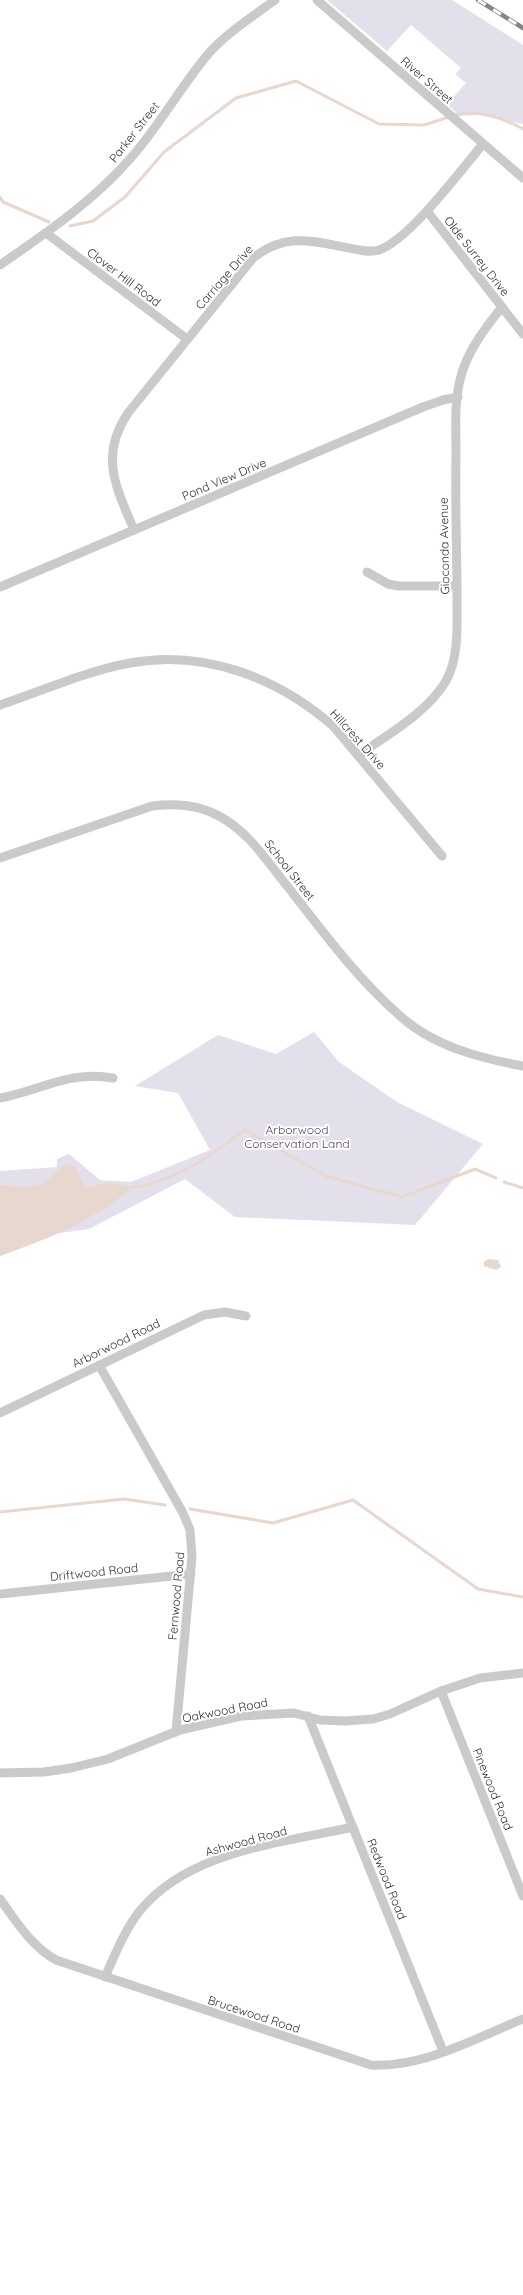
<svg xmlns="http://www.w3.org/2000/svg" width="523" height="2295" font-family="Quicksand,sans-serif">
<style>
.green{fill:#e4e0eb}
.water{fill:#e8d7ce}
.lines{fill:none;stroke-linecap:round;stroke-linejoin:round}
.stream{stroke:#e8d7ce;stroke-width:3}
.minor{stroke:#cacaca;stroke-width:9}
.rail-casing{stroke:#858585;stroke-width:4.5}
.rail{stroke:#fff;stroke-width:3;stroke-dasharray:9;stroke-linecap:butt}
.labels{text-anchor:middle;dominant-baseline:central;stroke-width:4;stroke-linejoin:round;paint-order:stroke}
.street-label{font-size:12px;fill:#303030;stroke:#fff}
.park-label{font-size:12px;fill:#544267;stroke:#fff}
</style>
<rect width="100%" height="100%" fill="#fff"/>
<g class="green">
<polygon points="327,0 452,0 523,45 523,124 480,115 460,116 447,104 466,83 455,74 461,68 411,25 387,51"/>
<polygon points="314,1032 339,1062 397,1102 483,1144 415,1225 235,1217 185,1179 89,1229 0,1241 0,1171 57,1167 57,1159 69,1154 100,1180 131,1182 210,1150 178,1093 135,1086 218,1035 276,1054"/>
</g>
<g class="water">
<path d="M70 1164 74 1165 85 1186 92 1187C102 1181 122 1182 130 1190 92 1221 46 1240 0 1256V1185C15 1186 36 1191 48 1180 56 1173 59 1166 70 1164Z"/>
<polygon points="488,1259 498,1260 501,1267 496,1270 484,1266 484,1262"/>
</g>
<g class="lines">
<g class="stream">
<path d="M455 115C477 109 503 118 523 129"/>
<polyline points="0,197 3,202 49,222"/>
<polyline points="70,226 93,221 125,197 164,152 236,98 296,81 379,124 424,125 449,117"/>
<polyline points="504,1182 523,1188"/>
<path d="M125 1188C174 1184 206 1158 245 1130L326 1176 402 1197 475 1169 496 1178"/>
<polyline points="190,1509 273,1523 353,1500 478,1589 523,1597"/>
<polyline points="0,1512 124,1499 165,1505"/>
</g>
<g class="minor">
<polyline points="317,0 523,178"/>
<polyline points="427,211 523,334"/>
<polyline points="46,233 187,339"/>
<path d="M0 265C46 233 92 202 129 160 159 127 180 87 209 53 228 32 252 17 275 0"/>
<path d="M134 530C116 487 99 456 128 413L253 258C286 232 312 241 349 248 359 250 369 253 379 250 409 240 462 169 483 144"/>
<polyline points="367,572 388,584 398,586 457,586"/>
<polyline points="0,587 423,407 443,400 458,397"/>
<path d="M0 705C42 691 86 671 130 663 204 649 279 678 334 727L442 856"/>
<path d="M359 755C388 734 427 713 446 681 459 658 457 626 457 601 457 552 455 504 456 455 456 431 454 404 460 380 466 353 485 328 502 307"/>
<path d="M0 858 152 806C175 803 198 804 219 816 250 833 266 860 288 887 322 931 357 978 399 1015 433 1046 479 1058 523 1066"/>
<path d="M0 1098C42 1090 70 1070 113 1078"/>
<polyline points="99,1365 183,1513 190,1530 192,1556 176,1732"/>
<polyline points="0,1413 204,1315 225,1312 246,1316"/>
<polyline points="0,1594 191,1574"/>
<polyline points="441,1691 523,1896"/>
<polyline points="308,1716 443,2051"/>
<polyline points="0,1773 44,1772 71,1768 108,1759 180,1730 241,1716 294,1713 320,1720 345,1721 373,1719 390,1714 441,1691 480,1678 523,1673"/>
<path d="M0 1899C16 1921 31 1946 56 1960L371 2065C423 2068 476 2038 523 2019"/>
<path d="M105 1977C115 1955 124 1931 139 1912 187 1851 281 1843 353 1827"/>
</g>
<g class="rail-casing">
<polyline id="rail" points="478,0 523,28"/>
</g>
<use href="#rail" class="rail"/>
</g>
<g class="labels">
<g class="street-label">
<text transform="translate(427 80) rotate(41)">River Street</text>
<text transform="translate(134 132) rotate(-52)">Parker Street</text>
<text transform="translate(477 256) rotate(52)">Olde Surrey Drive</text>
<text transform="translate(124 277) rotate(37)">Clover Hill Road</text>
<text transform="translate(224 277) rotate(-49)">Carriage Drive</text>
<text transform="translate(224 479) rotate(-23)">Pond View Drive</text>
<text transform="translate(444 546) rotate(-91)">Gioconda Avenue</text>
<text transform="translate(358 739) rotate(48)">Hillcrest Drive</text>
<text transform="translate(290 870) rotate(52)">School Street</text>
<text transform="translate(116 1343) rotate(-26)">Arborwood Road</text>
<text transform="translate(94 1572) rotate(-6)">Driftwood Road</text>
<text transform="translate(176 1596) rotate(-85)">Fernwood Road</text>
<text transform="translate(225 1710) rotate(-11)">Oakwood Road</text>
<text transform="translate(493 1789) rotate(68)">Pinewood Road</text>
<text transform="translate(246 1841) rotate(-15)">Ashwood Road</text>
<text transform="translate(387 1879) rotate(68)">Redwood Road</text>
<text transform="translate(254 2014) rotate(18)">Brucewood Road</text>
</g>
<g class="park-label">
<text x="297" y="1129">Arborwood<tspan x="297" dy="14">Conservation Land</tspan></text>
</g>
</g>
</svg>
